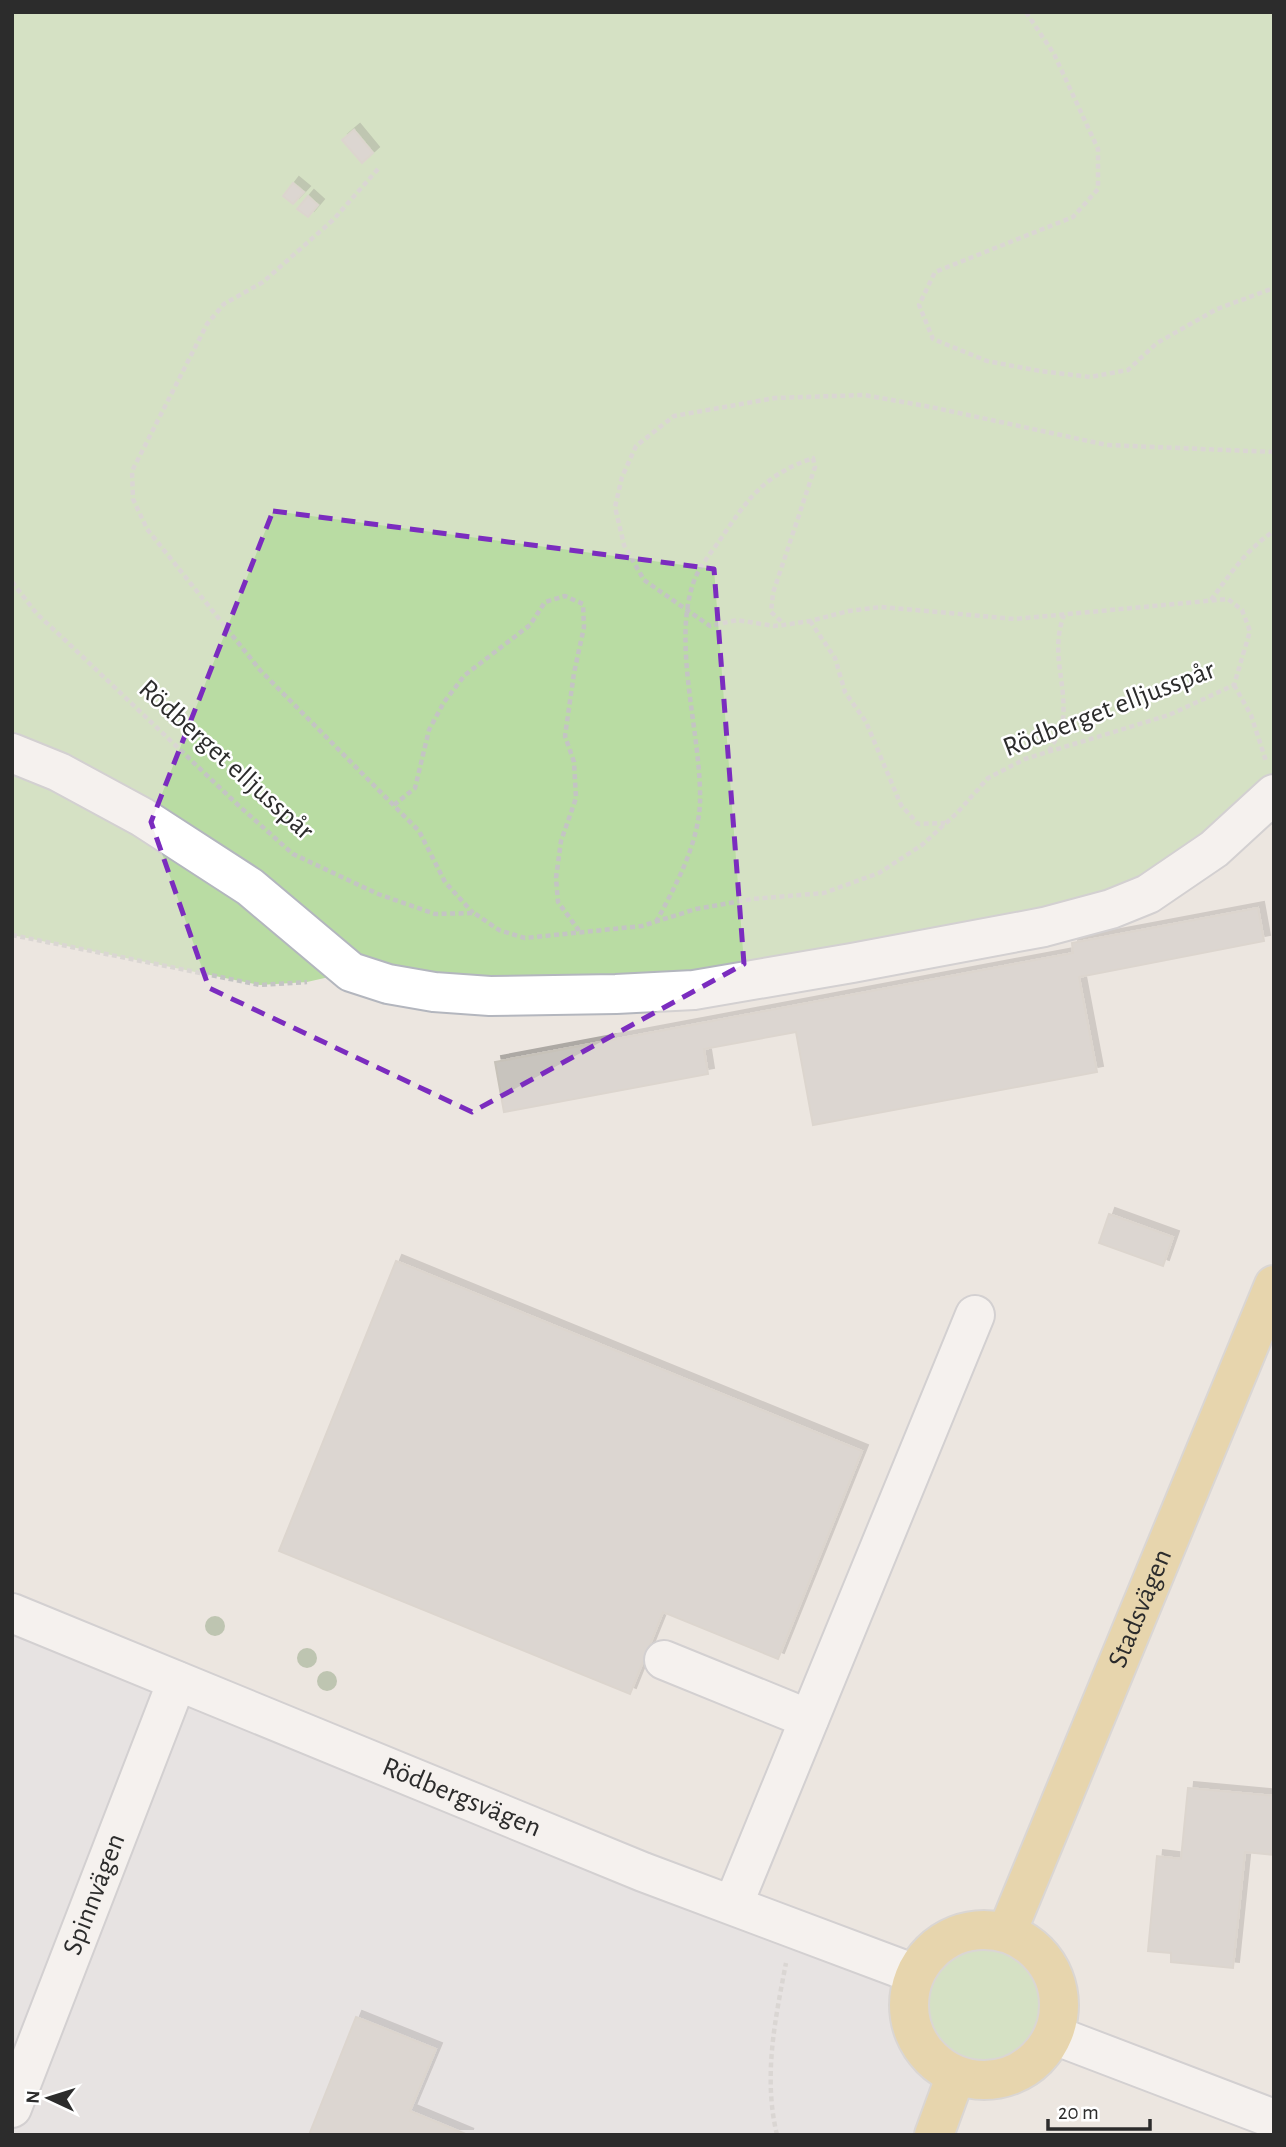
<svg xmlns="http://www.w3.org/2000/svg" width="1286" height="2147" font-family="'Alegreya Sans',sans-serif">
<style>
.industrial{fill:#e1dfe5}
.green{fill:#b9dca3}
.building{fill:#c8c4be;stroke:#c7c2b9;stroke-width:2;filter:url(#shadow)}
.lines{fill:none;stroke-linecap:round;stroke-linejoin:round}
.minor-casing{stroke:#b3b6be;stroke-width:42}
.major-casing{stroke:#c4c4c4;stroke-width:42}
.path{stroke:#c4c4c4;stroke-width:4.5;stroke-dasharray:5 3.5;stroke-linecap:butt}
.minor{stroke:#fff;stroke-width:38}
.major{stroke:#e1c26f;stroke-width:38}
.tree{fill:#869d78}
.marked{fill:none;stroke:#7b2cbf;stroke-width:5;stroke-dasharray:14 9;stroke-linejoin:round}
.labels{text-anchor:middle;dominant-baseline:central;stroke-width:5;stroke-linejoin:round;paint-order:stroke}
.street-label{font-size:28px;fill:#2c2c2c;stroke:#fff}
</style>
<defs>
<filter id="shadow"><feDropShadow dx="6" dy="-6" stdDeviation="0" flood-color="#0004"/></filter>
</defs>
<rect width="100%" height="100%" fill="#ece6e0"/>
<polygon class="industrial" points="12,1615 911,1987 910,2018 914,2035 922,2048 943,2068 934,2135 12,2135"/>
<g class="green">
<polygon points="12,12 1274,12 1274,794 1175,877 694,990 351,972 307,982 260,985 12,935"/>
<circle cx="985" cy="2006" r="61"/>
</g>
<g class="building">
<polygon points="354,130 373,153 362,163 342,140"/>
<polygon points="293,183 304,192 293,204 283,196"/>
<polygon points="308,196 318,205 308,217 297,209"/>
<polygon points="1258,908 1264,941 1079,977 1097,1072 813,1125 796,1032 704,1049 708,1074 504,1112 495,1062 1073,953 1072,943"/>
<polygon points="1109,1214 1173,1237 1163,1266 1099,1243"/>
<polygon points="396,1261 862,1451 778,1659 663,1612 630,1694 279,1551"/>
<polygon points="1188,1788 1274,1796 1274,1855 1245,1852 1233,1968 1171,1962 1171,1953 1148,1951 1157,1856 1181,1859"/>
<polygon points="356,2017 436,2049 410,2111 468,2135 309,2135"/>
</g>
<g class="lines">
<g class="minor-casing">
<g id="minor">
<polyline points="12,753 59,772 142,817 250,887 351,972 388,984 434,992 490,996 616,994 694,990 852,963 1044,927 1111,909 1148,894 1214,849 1274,794"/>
<path id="s1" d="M12 1613 643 1872 915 1974"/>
<polyline points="664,1660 809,1719"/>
<polyline points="733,1905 975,1315"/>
<polyline points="1054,2035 1274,2119"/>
<path id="s2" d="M12 2108 177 1681"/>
</g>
</g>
<g class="major-casing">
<g id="major">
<circle cx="984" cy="2005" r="75"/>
<path id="s3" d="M1007 1932 1274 1285"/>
<polyline points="934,2135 956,2075"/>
</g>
</g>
<g class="path">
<polyline points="1026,12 1054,54 1098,149 1098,189 1073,217 935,272 919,305 933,339 987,361 1040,371 1090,377 1128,370 1157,343 1217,309 1274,288"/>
<polyline points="378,169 333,220 263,282 224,304 207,324 132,471 133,499 147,529 260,670 419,831 445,882 473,913"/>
<polyline points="12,582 37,614 65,640 238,805 293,854 378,894 435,914 474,913 499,930 525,938 642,926 696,909 752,899 824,893 879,873 922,845 957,813 988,778 1025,759 1169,715 1234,685 1250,631 1242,610 1228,599 1015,619 881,607 849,611 810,621 784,625 774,626 737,620 710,626 644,580 624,545 615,507 622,477 636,446 674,416 775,398 864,395 931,407 1107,445 1274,452"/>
<path d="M1211 600C1230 574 1247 549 1274 531"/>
<polyline points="810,621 835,658 845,692 866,722 901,805 918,824 945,823"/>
<polyline points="1234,685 1251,715 1266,761"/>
<path d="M1049 751C1053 743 1060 734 1062 726 1069 687 1049 654 1064 615"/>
<polyline points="394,805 415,788 429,730 444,702 465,675 530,625 545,602 565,596 583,604 584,627 574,673 565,736 574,762 576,798 561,841 556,878 558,902 580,932"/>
<path d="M656 922C676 885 698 845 700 803 702 736 671 643 694 581 701 563 716 547 726 531 752 493 768 474 813 458L815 467 773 593 771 612 784 624"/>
<polyline points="12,935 260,985 307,982"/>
<path d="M777 2135C763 2077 775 2020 786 1963"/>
</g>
<use href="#minor" class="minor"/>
<use href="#major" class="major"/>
</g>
<g class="tree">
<circle cx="215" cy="1626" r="10"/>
<circle cx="307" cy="1658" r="10"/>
<circle cx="327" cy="1681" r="10"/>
</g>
<path d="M0 0H1286V2147H0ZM273 511 714 569 744 964 472 1112 209 988 151 822Z" fill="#ece6e0" fill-opacity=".55" fill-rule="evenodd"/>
<path class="marked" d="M273 511 714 569 744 964 472 1112 209 988 151 822Z"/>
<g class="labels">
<g class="street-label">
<text transform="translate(1109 709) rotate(-21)">Rödberget elljusspår</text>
<text transform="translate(226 760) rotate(42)">Rödberget elljusspår</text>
<text stroke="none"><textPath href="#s3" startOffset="350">Stadsvägen</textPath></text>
<text stroke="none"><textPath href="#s1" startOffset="486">Rödbergsvägen</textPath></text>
<text stroke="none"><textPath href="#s2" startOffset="229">Spinnvägen</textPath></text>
</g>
</g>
<rect width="1286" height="2147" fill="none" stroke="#2c2c2c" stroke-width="28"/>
<g transform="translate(49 2098) rotate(274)" stroke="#ffffff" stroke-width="5" paint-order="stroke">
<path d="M0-5L12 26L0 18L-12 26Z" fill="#2c2c2c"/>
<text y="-10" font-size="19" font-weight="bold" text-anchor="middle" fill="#2c2c2c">N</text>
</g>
<path d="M1048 2119v10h102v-10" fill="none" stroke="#2c2c2c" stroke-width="3.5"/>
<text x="1058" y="2119" font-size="21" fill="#2c2c2c" stroke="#ffffff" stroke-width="5" paint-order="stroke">20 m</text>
</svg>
